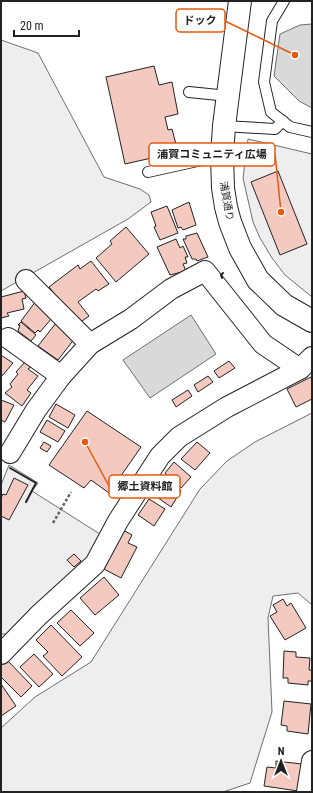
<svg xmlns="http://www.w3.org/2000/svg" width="313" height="793" font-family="'Roboto Condensed','Noto Sans JP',sans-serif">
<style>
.green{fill:#eee;stroke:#6f6f6f}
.water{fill:#d9d9d9;stroke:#6f6f6f}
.building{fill:#f3c9c0;stroke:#222}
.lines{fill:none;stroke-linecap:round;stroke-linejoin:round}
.service-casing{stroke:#222;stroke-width:12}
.minor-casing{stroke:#222;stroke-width:22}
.secondary-casing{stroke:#222;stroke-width:24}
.path{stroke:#646464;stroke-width:2.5;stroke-dasharray:3 2;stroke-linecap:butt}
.service{stroke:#fff;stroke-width:10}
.minor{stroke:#fff;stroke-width:20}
.secondary{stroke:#fff;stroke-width:22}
.wall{stroke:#222;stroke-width:2}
.labels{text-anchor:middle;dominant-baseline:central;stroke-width:3;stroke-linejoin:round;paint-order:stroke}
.street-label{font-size:10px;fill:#222;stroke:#fff}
.leader{fill:none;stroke:#e8590c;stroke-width:1.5}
.callout-dot{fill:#e8590c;stroke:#fff;stroke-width:1.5}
.callout{fill:#fff;stroke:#e8590c;stroke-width:1.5}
.callout-label{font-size:11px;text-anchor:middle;font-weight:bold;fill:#222}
</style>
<rect width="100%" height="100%" fill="#fff"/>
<g class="green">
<polygon points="1,40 38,53 104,177 140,189 149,195 151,202 128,219 1,291"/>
<polygon points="248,139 312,154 312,297 285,275 272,258 260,238 253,222 243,178"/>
<polygon points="312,413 312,605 298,593 273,596 268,618 272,712 250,783 223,792 1,792 1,728 35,697 91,662 200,489 227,461 255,442"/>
<polygon points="9,465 38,483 32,491 103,536 95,551 12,634 1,634 1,485"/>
</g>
<g class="water">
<polygon points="312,24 312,108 299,101 274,76 280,34 300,25"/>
<polygon points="191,315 216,354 150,398 123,360"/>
</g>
<g class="building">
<polygon points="154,66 159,85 172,82 178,114 165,117 168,130 172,129 178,152 125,164 106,77"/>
<polygon points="278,171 307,244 280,255 251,182"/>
<polygon points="189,202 196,225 183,230 181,227 178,228 172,210"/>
<polygon points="167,206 178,233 160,240 154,227 156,226 151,212"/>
<polygon points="126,227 149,254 116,282 96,258 112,244 110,241"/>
<polygon points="197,233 208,257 197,261 196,259 192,259 183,239 186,239 186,236"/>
<polygon points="176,239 180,248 183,246 188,257 185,257 187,263 183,264 186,271 170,275 157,247"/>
<polygon points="91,261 109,284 98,291 96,289 78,302 89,316 78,324 49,287 78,265 80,269"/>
<polygon points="24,291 26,298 22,299 24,309 7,313 9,316 1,318 1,297"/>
<polygon points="36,301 52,318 40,332 38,330 35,333 21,321"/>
<polygon points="21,322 36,335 31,341 18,331 20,325 18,325"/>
<polygon points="56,323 75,338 58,360 38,346"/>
<polygon points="1,355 13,363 1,377"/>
<polygon points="229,361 235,368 219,378 214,371"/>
<polygon points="25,362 31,367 28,369 38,376 27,390 31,393 22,406 5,393 12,387 10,384 18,374 16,372"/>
<polygon points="208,376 213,382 198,392 194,385"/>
<polygon points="311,377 312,381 312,399 296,407 287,389"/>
<polygon points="188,390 192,396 176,407 172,400"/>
<polygon points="1,400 14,405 5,422 1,420"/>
<polygon points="56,404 75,415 68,428 49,417"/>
<polygon points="87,411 141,447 109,493 91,480 84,488 49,465"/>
<polygon points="47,420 65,431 58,442 40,432"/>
<polygon points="44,442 51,446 47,452 40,448"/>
<polygon points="197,442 210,453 195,470 181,459"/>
<polygon points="174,462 191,477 181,488 165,473"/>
<polygon points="14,478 28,485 9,520 1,516 1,498 3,494 6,495"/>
<polygon points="164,480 181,491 171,507 154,495"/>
<polygon points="149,499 165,509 154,526 138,515"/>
<polygon points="123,530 132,535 128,543 137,547 121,578 104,569"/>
<polygon points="74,554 81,561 74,567 67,560"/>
<polygon points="104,577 119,595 95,615 80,598"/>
<polygon points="283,599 287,606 291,603 306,628 285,640 270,616 277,612 273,605"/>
<polygon points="71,610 94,633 80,646 57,623"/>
<polygon points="51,625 82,657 62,676 43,656 48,652 36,640"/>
<polygon points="284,651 296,652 296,657 310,658 309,670 312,670 312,681 308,681 308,685 288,683 288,678 283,678"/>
<polygon points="34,654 53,674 39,687 20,667"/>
<polygon points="7,660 32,686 21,697 1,677 1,666"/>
<polygon points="1,684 16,706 1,716"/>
<polygon points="284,701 311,704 308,734 287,731 287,726 281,725"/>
<polygon points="276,761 302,764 298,791 264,786 267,767 276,768"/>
</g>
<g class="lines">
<g class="service-casing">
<g id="service">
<polyline points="284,1 272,21 264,82 271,112 290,127 312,132"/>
<polyline points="189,92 228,96"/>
<polyline points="224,126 275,129 283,121"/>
<polyline points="148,172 202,160 222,156"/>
</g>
</g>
<g class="minor-casing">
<g id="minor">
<polyline points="26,280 90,344"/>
<polyline points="8,338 61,376"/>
<polyline points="10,453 36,410 61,376 90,344 131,319 171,289 205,271 263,344 300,369"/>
<polyline points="1,654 39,615 95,564 118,521 160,456 179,437 227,407 300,369 312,357"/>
<polyline points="307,792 312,761"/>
</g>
</g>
<g class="secondary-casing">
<polyline id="secondary" points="240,1 224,126 222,156 223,188 226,207 230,222 240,248 258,280 284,305 312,321"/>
</g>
<polyline class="path" points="53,523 71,492"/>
<use href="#service" class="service"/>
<use href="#minor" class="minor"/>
<use href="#secondary" class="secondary"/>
<g class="wall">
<polyline points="222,278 221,275 223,273"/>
<polyline points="10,468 36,483 26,502"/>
</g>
</g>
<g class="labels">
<g class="street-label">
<text transform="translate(227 201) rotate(80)">浦賀通り</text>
</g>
</g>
<path class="leader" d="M295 55L225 21M281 212L275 154M85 442L109 486"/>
<g class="callout-dot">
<circle cx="295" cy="55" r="4"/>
<circle cx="281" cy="212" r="4"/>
<circle cx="85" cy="442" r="4"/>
</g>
<g class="callout">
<rect x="176" y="9" width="49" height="23" rx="4"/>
<rect x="149" y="143" width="126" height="23" rx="4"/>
<rect x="109" y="475" width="71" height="23" rx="4"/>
</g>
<g class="callout-label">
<text x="200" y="24">ドック</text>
<text x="212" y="158">浦賀コミュニティ広場</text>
<text x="145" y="490">郷土資料館</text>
</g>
<rect width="313" height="793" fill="none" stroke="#222222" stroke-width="4"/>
<g transform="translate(281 761)" stroke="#ffffff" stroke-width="3" paint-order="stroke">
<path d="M0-3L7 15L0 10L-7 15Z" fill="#222222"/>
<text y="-6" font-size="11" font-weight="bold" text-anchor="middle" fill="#222222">N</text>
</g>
<path d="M14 30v6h65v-6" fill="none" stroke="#222222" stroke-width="2"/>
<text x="20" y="30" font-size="12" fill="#222222" stroke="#ffffff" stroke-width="3" paint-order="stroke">20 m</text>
</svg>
